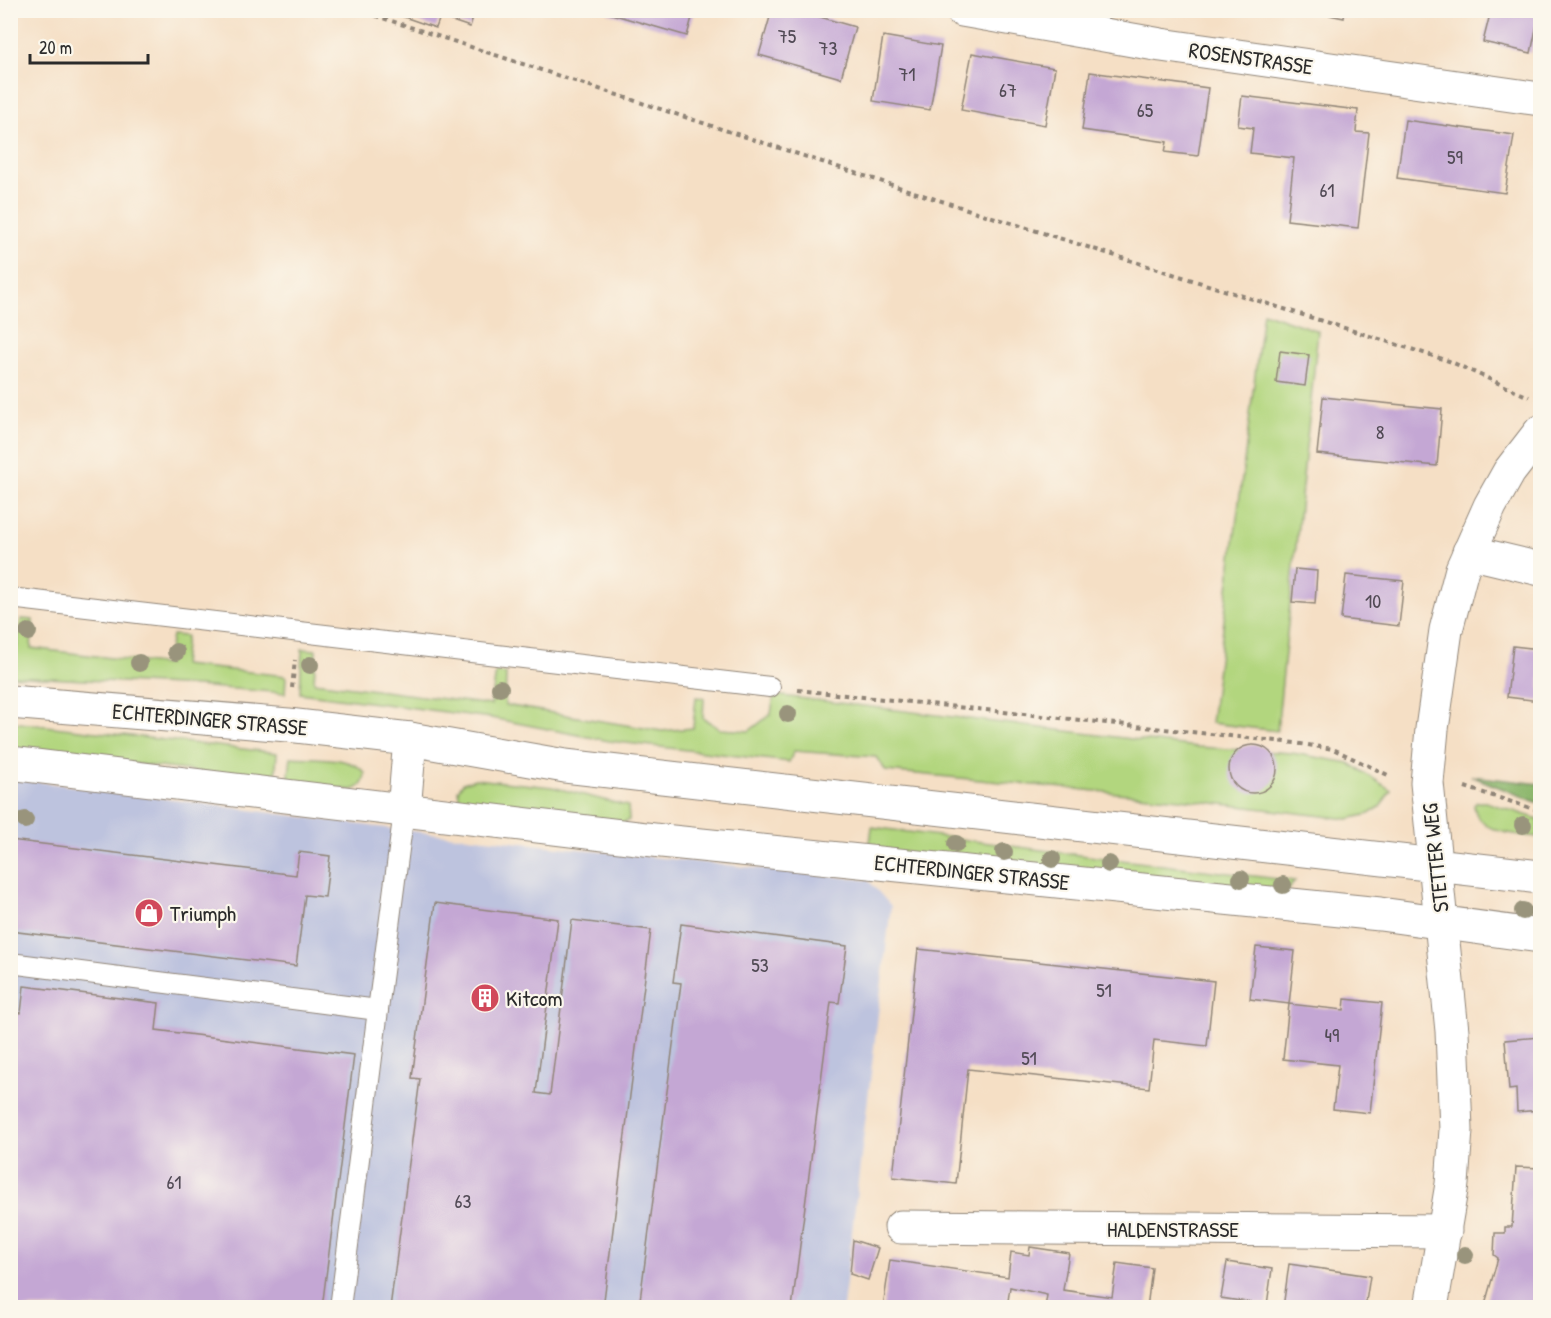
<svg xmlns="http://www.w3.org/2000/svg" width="1551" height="1318" font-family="'Patrick Hand',sans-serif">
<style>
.industrial{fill:#bdc3de}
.green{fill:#b2d67e;stroke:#6e8054;stroke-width:1.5}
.forest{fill:#8db76d;stroke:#5c714c;stroke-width:1.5}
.building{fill:#c4a7d4}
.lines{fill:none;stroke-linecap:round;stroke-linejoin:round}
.lane-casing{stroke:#908578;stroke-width:22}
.street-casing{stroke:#908578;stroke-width:35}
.secondary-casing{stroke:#908578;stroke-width:35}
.path{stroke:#908578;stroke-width:4;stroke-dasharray:4.5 4.5;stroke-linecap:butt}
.lane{stroke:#fff;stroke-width:20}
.street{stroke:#fff;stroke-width:33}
.secondary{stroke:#fff;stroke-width:33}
.tree{fill:#99947c}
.labels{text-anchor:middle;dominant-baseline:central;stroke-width:4.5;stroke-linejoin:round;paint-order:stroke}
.number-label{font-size:20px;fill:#514a55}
.street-label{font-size:22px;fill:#2b2b2b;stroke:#fbf7ec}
.poi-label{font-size:22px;fill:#2b2b2b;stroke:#fbf7ec;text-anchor:start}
</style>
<rect width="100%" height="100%" fill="#fbf7ec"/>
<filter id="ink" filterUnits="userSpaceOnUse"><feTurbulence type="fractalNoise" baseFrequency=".0167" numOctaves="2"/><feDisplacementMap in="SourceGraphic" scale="12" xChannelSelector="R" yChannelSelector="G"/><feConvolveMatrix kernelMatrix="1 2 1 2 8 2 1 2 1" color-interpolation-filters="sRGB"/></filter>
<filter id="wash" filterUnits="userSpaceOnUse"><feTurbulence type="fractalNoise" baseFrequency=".008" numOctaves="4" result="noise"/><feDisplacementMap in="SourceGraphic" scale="24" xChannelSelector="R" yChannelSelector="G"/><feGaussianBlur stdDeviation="1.35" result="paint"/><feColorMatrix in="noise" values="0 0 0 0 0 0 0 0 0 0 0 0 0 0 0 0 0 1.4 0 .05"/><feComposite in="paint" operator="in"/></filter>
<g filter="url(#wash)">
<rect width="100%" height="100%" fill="#f5dfc5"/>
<polygon class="industrial" points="11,778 401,830 868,880 891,906 843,1307 11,1308"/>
<g class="green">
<polygon points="1263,312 1318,331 1277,731 1211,723"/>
<polygon points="21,619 33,620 31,648 167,665 172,635 186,636 183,665 286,676 285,693 196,686 11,676 11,645 17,646"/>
<polygon points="302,649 316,650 314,682 491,705 496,672 506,674 505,705 662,731 693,728 696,697 704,698 703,718 720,729 749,731 771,714 774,695 1197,747 1292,753 1349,763 1391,790 1380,807 1369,814 1348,819 1180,799 886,771 876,757 794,751 789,762 609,741 491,718 300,693"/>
<polygon points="11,722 277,753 275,781 11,749"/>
<path d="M291 757C312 759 351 755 365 773 364 783 362 787 352 790L288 783Z"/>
<polygon points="475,779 552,787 628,806 629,820 624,823 460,802 458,790 463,783"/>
<path d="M1477 802H1486L1538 819V837C1515 834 1477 834 1474 805Z"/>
<polygon points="872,827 1063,853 1295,881 1288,890 869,851"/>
</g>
<polygon class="forest" points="1471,776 1540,784 1540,802 1536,802"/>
<g id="blocks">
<g class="building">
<polygon points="384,10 475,10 470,27 440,17 436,28"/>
<polygon points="609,10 694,10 687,36 608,13"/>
<polygon points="772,10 796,10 855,27 841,78 759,55"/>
<polygon points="1306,10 1345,10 1344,18"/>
<polygon points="1491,10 1540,10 1531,53 1483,42"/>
<polygon points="883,36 941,46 930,110 873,101"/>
<polygon points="972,53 1055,68 1045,125 961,110"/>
<polygon points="1090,72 1208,88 1198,156 1165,152 1167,142 1082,130"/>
<polygon points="1242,96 1358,110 1356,132 1369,133 1358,228 1287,220 1294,158 1250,153 1253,128 1238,126"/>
<polygon points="1405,120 1514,135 1505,193 1397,178"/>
<polygon points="1280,351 1309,355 1305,386 1276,382"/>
<polygon points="1323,397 1442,409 1437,466 1317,454"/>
<polygon points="1295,569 1317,571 1315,604 1292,602"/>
<polygon points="1346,575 1404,581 1399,626 1341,619"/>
<polygon points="1513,646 1540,649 1540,701 1507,697"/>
<circle cx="1253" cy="769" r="24"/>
<polygon points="10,840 296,875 299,852 330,856 325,897 305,895 296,966 10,931"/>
<polygon points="435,903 558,919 536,1093 550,1095 572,920 651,930 603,1308 390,1308 420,1079 412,1078"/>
<polygon points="681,924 847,946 839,1003 831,1002 792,1308 639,1308 681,983 673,982"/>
<polygon points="1256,947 1295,951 1289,1004 1250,999"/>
<polygon points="918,949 1214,981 1207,1046 1154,1040 1149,1088 968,1069 956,1184 893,1177"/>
<polygon points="24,986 159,1003 156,1030 354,1055 322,1308 10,1308 10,1012 21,1013"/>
<polygon points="1345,999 1382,1003 1370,1113 1333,1109 1338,1065 1283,1059 1289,1004 1344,1010"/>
<polygon points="1540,1037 1540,1110 1517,1112 1516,1089 1509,1090 1505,1040"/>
<polygon points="1516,1167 1540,1168 1540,1308 1485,1304 1498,1258 1494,1255 1495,1233 1505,1233 1505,1227 1512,1227"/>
<polygon points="853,1240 878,1248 868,1280 850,1274"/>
<polygon points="1030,1247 1069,1253 1063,1290 1112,1297 1117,1263 1152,1268 1147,1308 1045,1308 1047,1295 1010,1287 1007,1308 883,1308 890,1260 1008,1277 1011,1252 1029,1255"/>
<polygon points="1227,1262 1272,1269 1267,1305 1221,1298"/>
<polygon points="1289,1264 1370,1276 1365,1308 1283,1308"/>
</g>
</g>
</g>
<g filter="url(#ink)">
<use href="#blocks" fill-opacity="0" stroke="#908578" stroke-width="1.5"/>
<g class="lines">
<g class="lane-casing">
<g id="lane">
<polyline points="10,598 770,687"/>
<polyline points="10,963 378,1010 340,1308"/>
<polyline points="378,1010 404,811"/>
</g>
</g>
<g class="street-casing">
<g id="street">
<polyline points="962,10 1161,45 1540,99"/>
<polyline points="1469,552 1540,569"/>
<polyline points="10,763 662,841 1380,914 1540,936"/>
<polyline points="404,811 410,739"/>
<polyline points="901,1227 1445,1231"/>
<polyline points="1431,1308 1452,1184 1456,1130 1452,1031 1427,783 1432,729 1446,630 1462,569 1490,506 1509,472 1540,432"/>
</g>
</g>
<g class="secondary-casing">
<polyline id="secondary" points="10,702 288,725 410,739 565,766 1540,877"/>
</g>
<g class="path">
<polyline points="358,10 932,198 1449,361 1529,397"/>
<polyline points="292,688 295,660"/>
<polyline points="798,690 1295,743 1333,749 1390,776"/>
<polyline points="1465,787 1540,811"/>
</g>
<use href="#lane" class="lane"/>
<use href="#street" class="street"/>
<use href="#secondary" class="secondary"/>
</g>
<g class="tree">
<circle cx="28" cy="632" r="9"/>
<circle cx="176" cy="652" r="9"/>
<circle cx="139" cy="663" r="9"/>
<circle cx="310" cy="665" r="9"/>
<circle cx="500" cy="688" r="9"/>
<circle cx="788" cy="714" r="9"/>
<circle cx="25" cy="820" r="9"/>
<circle cx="1523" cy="825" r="9"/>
<circle cx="956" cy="844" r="9"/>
<circle cx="1004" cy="852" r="9"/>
<circle cx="1052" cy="859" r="9"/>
<circle cx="1109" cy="864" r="9"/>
<circle cx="1241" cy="879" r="9"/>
<circle cx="1283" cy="885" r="9"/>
<circle cx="1523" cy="911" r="9"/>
<circle cx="1465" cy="1255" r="9"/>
</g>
</g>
<defs>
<g id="shop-disc" transform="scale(1.5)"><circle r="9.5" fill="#d1495b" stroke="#fbf7ec"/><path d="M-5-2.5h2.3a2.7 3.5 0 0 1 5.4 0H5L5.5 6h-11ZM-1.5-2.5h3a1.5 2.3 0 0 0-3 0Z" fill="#fff"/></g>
<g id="building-disc" transform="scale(1.5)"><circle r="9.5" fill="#d1495b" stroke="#fbf7ec"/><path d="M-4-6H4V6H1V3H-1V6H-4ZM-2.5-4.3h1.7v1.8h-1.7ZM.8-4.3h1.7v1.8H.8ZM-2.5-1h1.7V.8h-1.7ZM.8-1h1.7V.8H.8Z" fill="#fff"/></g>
</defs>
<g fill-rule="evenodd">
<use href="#shop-disc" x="149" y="913"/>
<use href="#building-disc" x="485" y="998"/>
</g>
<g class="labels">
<g class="number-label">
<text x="787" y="35">75</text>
<text x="828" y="47">73</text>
<text x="907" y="73">71</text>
<text x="1008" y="89">67</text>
<text x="1145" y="109">65</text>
<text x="1455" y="156">59</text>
<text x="1327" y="189">61</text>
<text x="1380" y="431">8</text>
<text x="1373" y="600">10</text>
<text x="760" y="964">53</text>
<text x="1104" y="989">51</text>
<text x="1332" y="1034">49</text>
<text x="1029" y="1057">51</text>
<text x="174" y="1181">61</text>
<text x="463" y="1200">63</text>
</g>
<g class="street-label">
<text transform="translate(1251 58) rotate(8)">ROSENSTRASSE</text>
<text transform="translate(210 719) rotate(5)">ECHTERDINGER STRASSE</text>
<text transform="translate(1435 858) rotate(-96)">STETTER WEG</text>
<text transform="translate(972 872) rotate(6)">ECHTERDINGER STRASSE</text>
<text x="1173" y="1229">HALDENSTRASSE</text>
</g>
<g class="poi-label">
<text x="170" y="913">Triumph</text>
<text x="506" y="998">Kitcom</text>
</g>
</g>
<rect width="1551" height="1318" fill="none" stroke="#fbf7ec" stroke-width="36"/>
<path d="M30 54v9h118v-9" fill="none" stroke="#2b2b2b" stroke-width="3"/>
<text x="39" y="54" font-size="18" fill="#2b2b2b" stroke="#fbf7ec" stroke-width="4.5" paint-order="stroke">20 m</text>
</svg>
